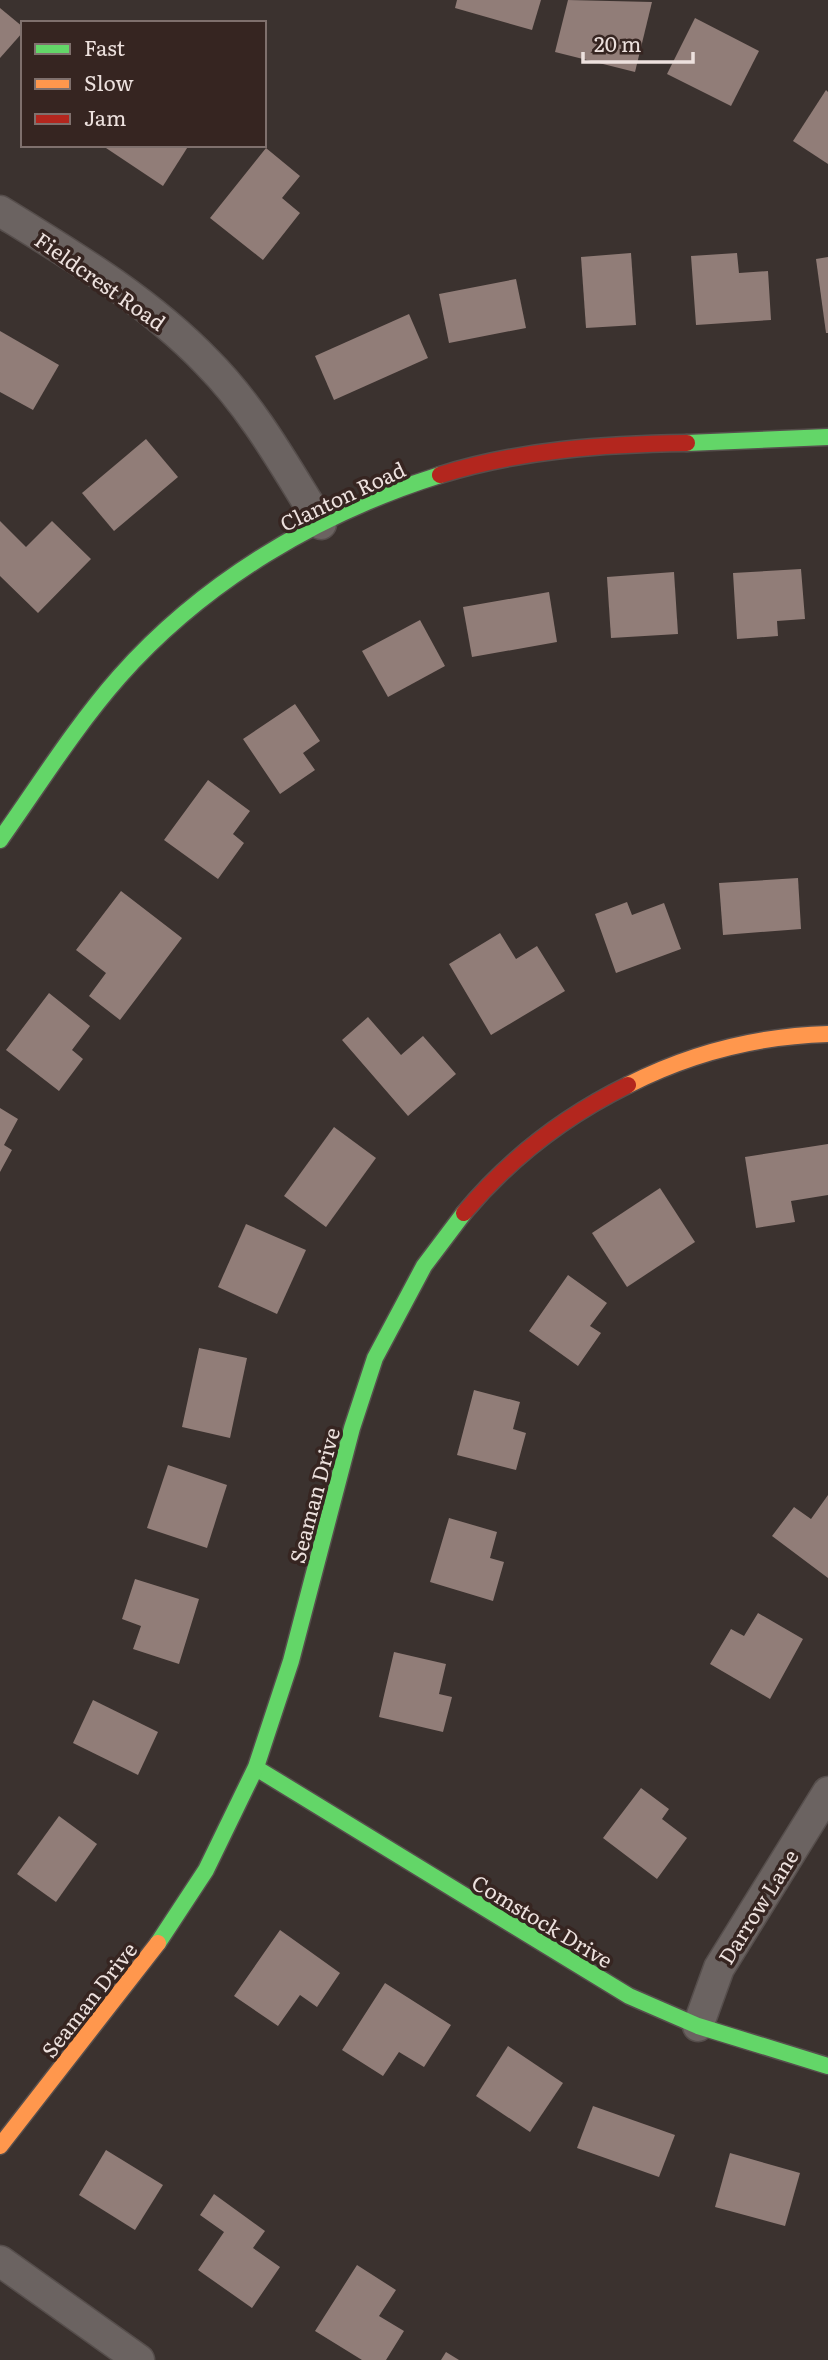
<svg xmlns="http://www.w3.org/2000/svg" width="828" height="2360" font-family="Literata,serif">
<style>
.building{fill:#917d78}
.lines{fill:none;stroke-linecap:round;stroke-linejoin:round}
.street-casing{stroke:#564e4c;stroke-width:33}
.fast-casing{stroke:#564e4c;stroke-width:19}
.slow-casing{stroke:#564e4c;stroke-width:19}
.jam-casing{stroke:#564e4c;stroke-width:19}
.street{stroke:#6b6361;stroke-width:30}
.fast{stroke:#63d668;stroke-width:16}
.slow{stroke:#ff974d;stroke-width:16}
.jam{stroke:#b3261e;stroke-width:16}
.labels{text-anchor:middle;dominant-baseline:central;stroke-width:7;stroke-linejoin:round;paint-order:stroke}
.street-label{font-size:21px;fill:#ede1de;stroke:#362521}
</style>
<rect width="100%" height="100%" fill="#3b322f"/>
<g class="building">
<polygon points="457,0 541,0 532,30 455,8"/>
<polygon points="568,0 652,2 635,72 555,52"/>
<polygon points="0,8 23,27 23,32 0,58"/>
<polygon points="695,18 759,51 731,106 667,74"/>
<polygon points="826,90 828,92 828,164 793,141"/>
<polygon points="107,145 189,145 163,186 106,148"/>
<polygon points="266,148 300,176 282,198 300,213 263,260 210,218"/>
<polygon points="631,253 636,325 586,328 581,257"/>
<polygon points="737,253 739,273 768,271 771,320 696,325 691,256"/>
<polygon points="828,257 828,333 826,333 816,259"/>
<polygon points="516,279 526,328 449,343 439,294"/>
<polygon points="409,314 428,358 334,400 315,356"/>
<polygon points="0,331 59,365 33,410 0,392"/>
<polygon points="146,439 178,477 114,531 82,493"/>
<polygon points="0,521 26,547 52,521 91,559 38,613 0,576"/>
<polygon points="801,569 805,619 777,621 778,636 737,639 733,573"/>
<polygon points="674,572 678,634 611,638 607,577"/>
<polygon points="549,592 557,642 472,657 463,607"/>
<polygon points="420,620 445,666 388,697 362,651"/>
<polygon points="295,704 320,741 303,753 315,770 280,794 243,739"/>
<polygon points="208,780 250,811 233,834 244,843 218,879 164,840"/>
<polygon points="798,878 801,929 723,935 719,883"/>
<polygon points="121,891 182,938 120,1020 89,996 106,973 76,950"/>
<polygon points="627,902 632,915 664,903 681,949 616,973 595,914"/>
<polygon points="500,933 516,959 537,946 565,991 491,1035 449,964"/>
<polygon points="49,993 90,1026 72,1050 83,1059 59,1091 6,1050"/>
<polygon points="368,1017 401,1055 423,1036 456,1074 408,1116 342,1040"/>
<polygon points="0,1108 18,1119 4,1145 12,1150 0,1172"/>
<polygon points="334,1127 376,1158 326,1227 284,1196"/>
<polygon points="828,1144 828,1195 791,1201 795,1222 756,1228 745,1157"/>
<polygon points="660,1188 695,1242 627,1287 592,1233"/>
<polygon points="246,1224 306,1250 277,1314 218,1287"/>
<polygon points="568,1275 607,1303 590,1326 601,1333 578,1366 529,1331"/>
<polygon points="199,1348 247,1358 230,1438 182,1427"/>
<polygon points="474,1390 520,1402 513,1429 526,1433 516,1470 457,1455"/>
<polygon points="168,1465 227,1485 207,1548 147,1528"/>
<polygon points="828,1495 828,1578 772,1536 794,1507 811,1519"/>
<polygon points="449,1518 497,1532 490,1558 504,1562 493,1601 430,1582"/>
<polygon points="135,1579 199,1599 179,1664 133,1649 141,1626 122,1619"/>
<polygon points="758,1613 803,1639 770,1699 710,1664 731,1629 744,1636"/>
<polygon points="394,1652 446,1664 439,1694 452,1697 443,1732 379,1717"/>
<polygon points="93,1700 158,1732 138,1775 73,1743"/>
<polygon points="641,1788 669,1809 662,1819 687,1838 657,1879 603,1838"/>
<polygon points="59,1816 97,1844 56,1902 17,1874"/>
<polygon points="280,1930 340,1973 317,2007 300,1995 278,2026 234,1996"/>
<polygon points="385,1983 451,2025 424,2067 399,2052 383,2076 342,2050"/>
<polygon points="508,2046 563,2083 530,2132 476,2096"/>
<polygon points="593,2106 675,2135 659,2177 577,2148"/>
<polygon points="106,2150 163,2185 135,2230 79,2195"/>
<polygon points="730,2153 800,2173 785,2226 715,2207"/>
<polygon points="214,2194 265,2231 253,2248 280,2267 252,2308 198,2270 224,2232 200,2215"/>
<polygon points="357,2265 396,2290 379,2316 404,2331 386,2360 362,2360 315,2331"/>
<polygon points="446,2352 459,2360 441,2360"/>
</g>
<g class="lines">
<g class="street-casing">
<g id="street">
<path d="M0 211C73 256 147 300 207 362 254 409 286 468 321 524"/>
<polyline points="698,2026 719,1968 828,1792"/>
<polyline points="0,2261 139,2360"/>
</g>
</g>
<g class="fast-casing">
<g id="fast">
<polyline points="687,443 828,437"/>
<path d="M0 840C39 785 75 727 119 677 204 581 319 513 440 475"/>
<polyline points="256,1768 629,1996 698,2026 828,2066"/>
<polyline points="158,1943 206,1870 256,1767 291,1661 352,1428 375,1358 424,1266 464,1213"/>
</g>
</g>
<g class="slow-casing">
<g id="slow">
<path d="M628 1085C691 1053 758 1036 828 1034"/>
<polyline points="0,2146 158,1943"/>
</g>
</g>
<g class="jam-casing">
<g id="jam">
<path d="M440 475C519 450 605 444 687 443"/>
<path d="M464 1213C509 1159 565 1116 628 1085"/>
</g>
</g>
<use href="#street" class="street"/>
<use href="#fast" class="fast"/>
<use href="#slow" class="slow"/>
<use href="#jam" class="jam"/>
</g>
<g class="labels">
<g class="street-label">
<text transform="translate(101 280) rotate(35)">Fieldcrest Road</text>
<text transform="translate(342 495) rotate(-25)">Clanton Road</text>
<text transform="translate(313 1495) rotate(-75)">Seaman Drive</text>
<text transform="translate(757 1906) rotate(-58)">Darrow Lane</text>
<text transform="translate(543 1920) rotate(31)">Comstock Drive</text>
<text transform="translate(88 1999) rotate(-52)">Seaman Drive</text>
</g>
</g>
<rect x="21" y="21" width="245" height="126" fill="#362521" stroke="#7f706d" stroke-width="2"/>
<rect x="35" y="44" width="35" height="10" fill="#63d668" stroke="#7f706d" stroke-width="2"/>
<text x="84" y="56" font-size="21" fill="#ede1de">Fast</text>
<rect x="35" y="79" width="35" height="10" fill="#ff974d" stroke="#7f706d" stroke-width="2"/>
<text x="84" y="91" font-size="21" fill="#ede1de">Slow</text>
<rect x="35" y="114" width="35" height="10" fill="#b3261e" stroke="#7f706d" stroke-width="2"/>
<text x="84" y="126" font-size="21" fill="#ede1de">Jam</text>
<path d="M583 52v10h110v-10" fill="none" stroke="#ede1de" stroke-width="3.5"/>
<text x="594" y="52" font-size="21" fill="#ede1de" stroke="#362521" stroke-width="5" paint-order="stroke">20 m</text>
</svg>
